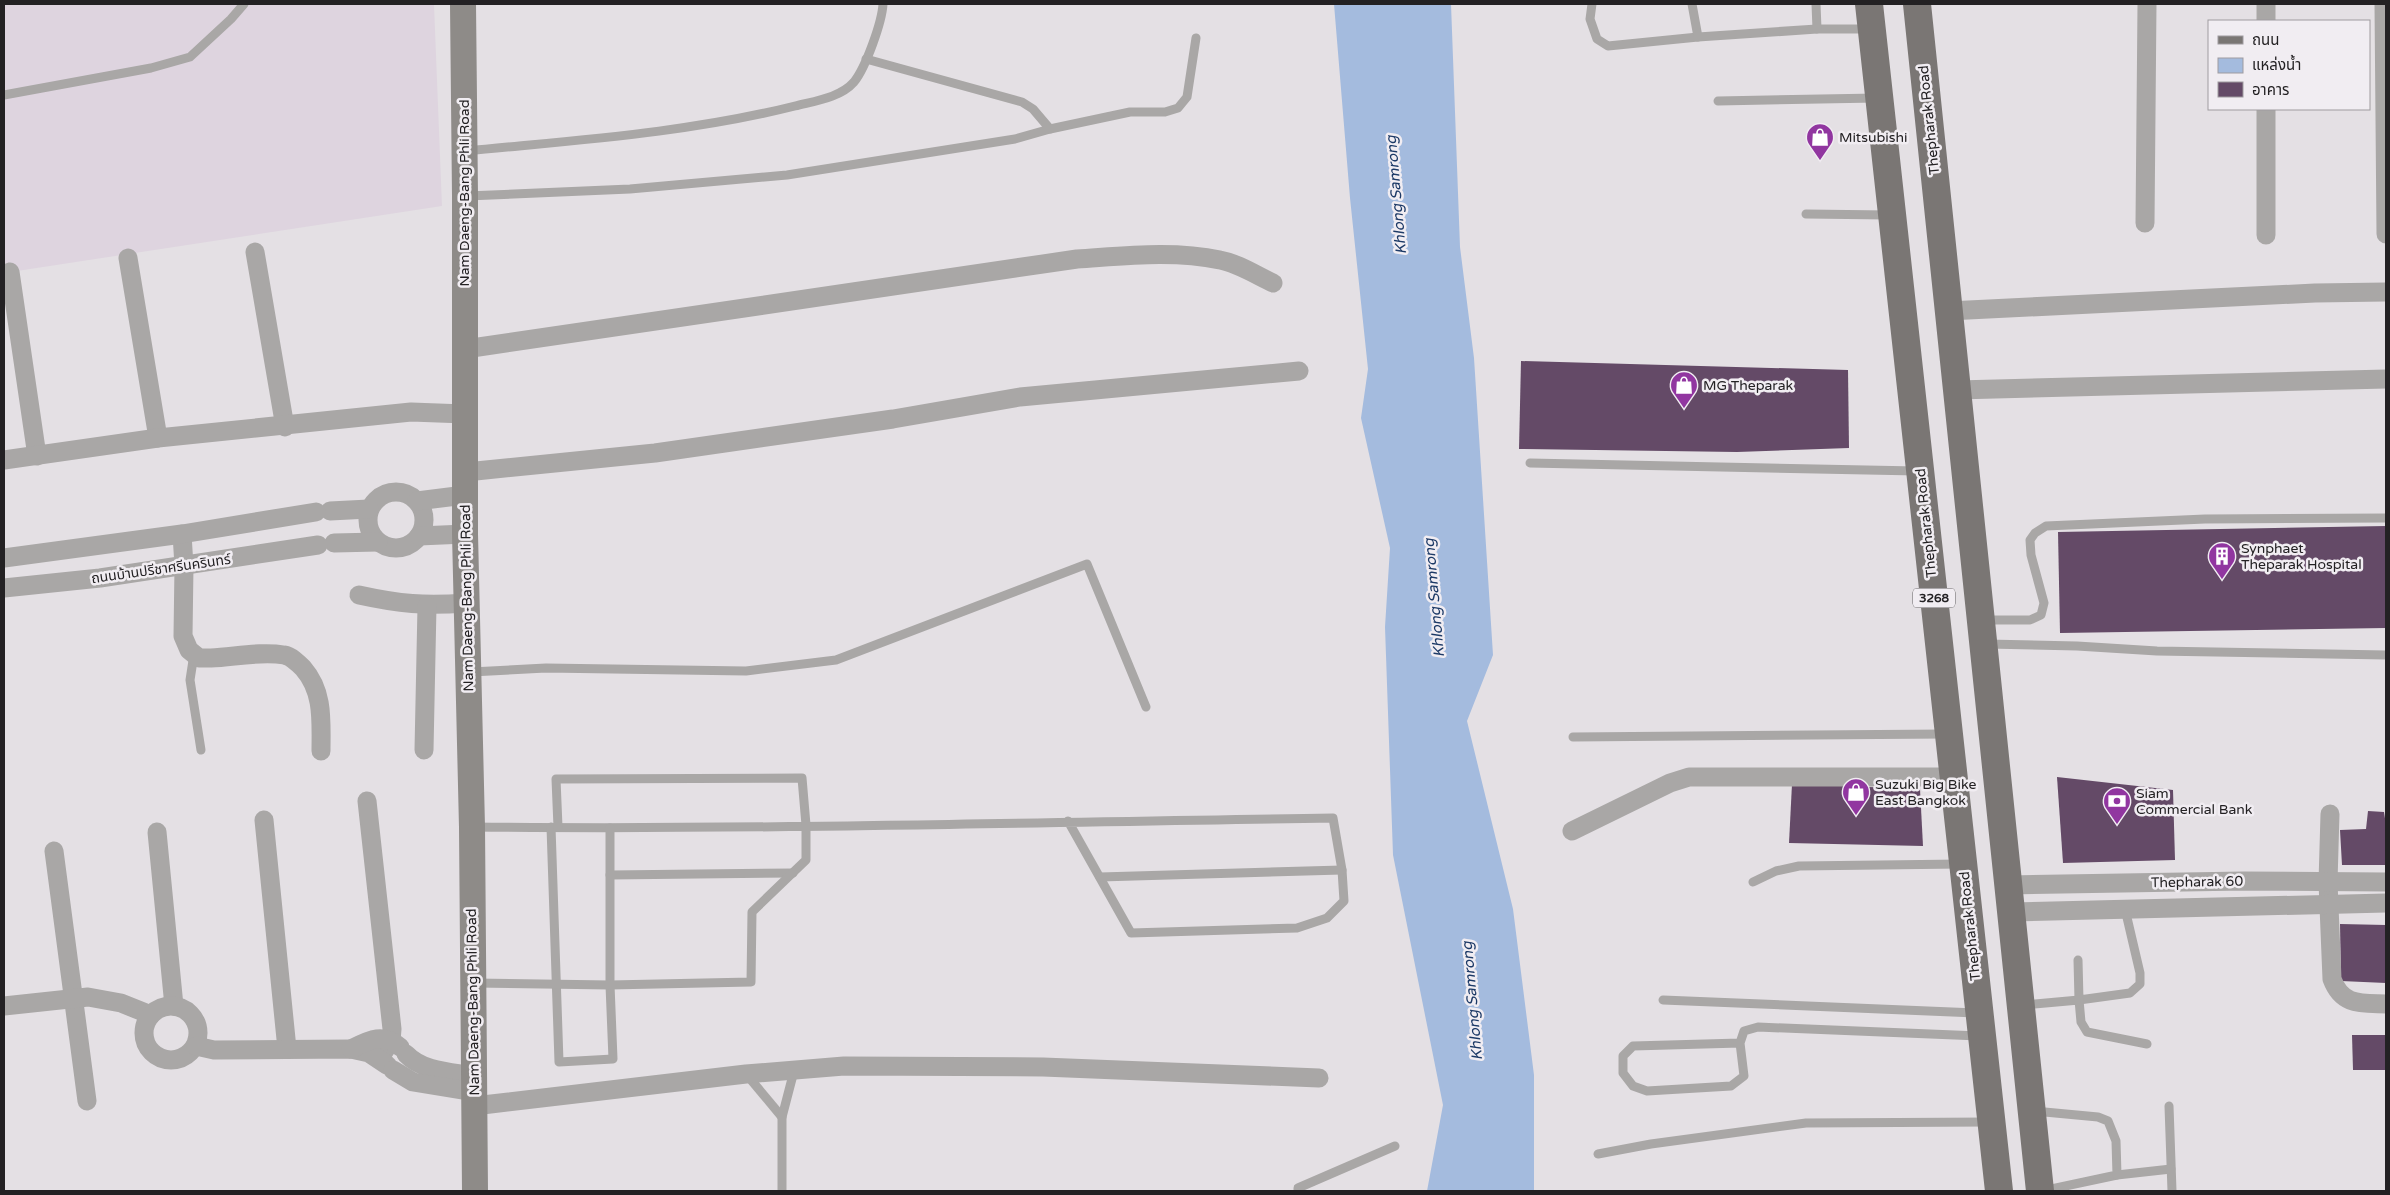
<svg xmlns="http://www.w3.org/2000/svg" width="2390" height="1195" font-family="'Varela Round','Noto Sans Thai',sans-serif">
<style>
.built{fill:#ded4df}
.water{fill:#a4bbde}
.building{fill:#644a67}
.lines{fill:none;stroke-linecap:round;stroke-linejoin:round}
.service{stroke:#a9a7a6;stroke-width:9}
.minor{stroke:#a9a7a6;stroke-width:19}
.secondary{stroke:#8e8b88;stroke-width:26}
.primary{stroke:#7a7674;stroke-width:28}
.labels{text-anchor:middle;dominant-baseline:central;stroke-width:5;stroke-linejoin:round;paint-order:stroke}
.shield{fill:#f1edf2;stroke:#615e61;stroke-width:1}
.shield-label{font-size:12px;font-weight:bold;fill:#232123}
.street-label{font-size:14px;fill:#232123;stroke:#f1edf2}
.poi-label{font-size:14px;fill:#232123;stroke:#f1edf2;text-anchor:start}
.water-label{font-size:15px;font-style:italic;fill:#1d3a67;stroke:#f1edf2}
</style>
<rect width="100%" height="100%" fill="#e4e0e4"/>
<polygon class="built" points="4,4 434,4 442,206 4,273"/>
<polygon class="water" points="1334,4 1451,4 1460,247 1474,358 1493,655 1467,721 1513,909 1534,1075 1534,1191 1427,1191 1443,1105 1393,855 1385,627 1390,548 1361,418 1368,369 1350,198"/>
<g class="building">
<polygon points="1521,361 1848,370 1849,448 1737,452 1519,449"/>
<polygon points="2386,526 2386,628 2060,633 2058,532"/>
<polygon points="2057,777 2173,790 2175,860 2063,863"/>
<polygon points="1792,784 1920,789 1923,846 1789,843"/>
<polygon points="2368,811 2384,812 2386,825 2386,865 2342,865 2340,830 2366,829"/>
<polygon points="2340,924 2386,925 2386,983 2341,981"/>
<polygon points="2352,1035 2386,1035 2386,1070 2353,1070"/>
</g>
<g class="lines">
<g class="service">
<polyline points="1592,4 1590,19 1597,39 1608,46 1698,37"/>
<polyline points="1692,4 1698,37 1817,29 1869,29"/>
<polyline points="1816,4 1817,29"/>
<polyline points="866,59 1022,102 1033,109 1050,129"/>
<polyline points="4,95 151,68 190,57 231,19 244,4"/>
<polyline points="1718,101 1877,98"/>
<path d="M467 151C577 140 687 133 795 106 814 101 840 98 854 82 866 67 882 22 883 4"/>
<polyline points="467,196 630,189 787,175 1015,139 1050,129 1130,112 1165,112 1178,108 1187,97 1196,38"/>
<polyline points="1806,214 1888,215"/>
<polyline points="1530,463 1917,471"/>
<polyline points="1984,620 2030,620 2041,615 2044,603 2031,555 2030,540 2035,533 2046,526 2205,519 2386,518"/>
<polyline points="1987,644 2077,646 2157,651 2386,655"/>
<polyline points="194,654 190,680 201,750"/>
<polyline points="471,672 546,668 746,671 836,660 1087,564 1146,707"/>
<polyline points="1573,737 1946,734"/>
<path d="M474 827C761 830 1047 822 1333 818L1342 870 1344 901 1327 918 1297 928 1131 933 1068 821"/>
<polyline points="551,827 559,1062 613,1059 610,985 610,828"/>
<polyline points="610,875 793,873"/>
<polyline points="1100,877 1342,870"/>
<polyline points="1753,882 1776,871 1799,866 1961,864"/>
<polyline points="2078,960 2079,1000 2130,993 2140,984 2140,973 2125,909"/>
<polyline points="475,983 610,985 751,982 752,912 806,860 806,825 802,778 556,779 558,827"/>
<polyline points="1663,1000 1976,1013"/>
<polyline points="2023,1005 2079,1000 2081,1022 2087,1032 2147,1044"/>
<polyline points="1740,1043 1633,1046 1623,1056 1623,1073 1633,1086 1647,1091 1731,1086 1744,1076 1740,1043 1744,1031 1758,1027 1979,1036"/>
<polyline points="747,1075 782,1117"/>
<polyline points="2169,1106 2172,1191"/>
<polyline points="2034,1111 2098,1117 2108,1121 2116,1141 2117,1175 2042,1191"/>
<polyline points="1598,1154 1651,1144 1806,1123 1989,1122"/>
<polyline points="2117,1175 2171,1169"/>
<polyline points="782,1191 782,1117 794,1071"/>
<polyline points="1298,1191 1298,1188 1395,1146"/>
</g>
<g class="minor">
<polyline points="2384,4 2386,234"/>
<polyline points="2266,21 2266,4"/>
<polyline points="2145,223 2147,4"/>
<polyline points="2266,235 2266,109"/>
<polyline points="255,252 285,427"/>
<polyline points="128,258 158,438"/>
<polyline points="10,272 37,456"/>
<polyline points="1948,311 2315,293 2386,292"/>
<path d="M465 349 1077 259C1124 256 1173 250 1220 260 1237 263 1256 275 1273 283"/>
<polyline points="1957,390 2386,379"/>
<polyline points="4,460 158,438 411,412 465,414"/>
<polyline points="466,472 655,453 893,419 1020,397 1299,371"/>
<circle cx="396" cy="520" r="28"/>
<polyline points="417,501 465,495"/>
<polyline points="330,511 369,509"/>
<path d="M182 534 184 566 183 636 189 650 199 658H211C234 657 261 651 284 655 291 656 298 663 303 668 324 692 321 721 321 751"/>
<polyline points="419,536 465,534"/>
<polyline points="334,543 378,542"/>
<polyline points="4,558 182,534 316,512"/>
<polyline points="4,588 100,578 318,545"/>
<path d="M359 595C400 604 424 606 466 603"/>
<polyline points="424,750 427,606"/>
<polyline points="367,801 392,1029 391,1041 379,1059"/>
<path d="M2330 814 2328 882 2332 979C2342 1006 2361 1003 2386 1004"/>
<polyline points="264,820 287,1049"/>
<polyline points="1572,831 1670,783 1689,777 1954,777"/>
<polyline points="157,832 174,1006"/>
<polyline points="54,851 87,1101"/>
<polyline points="2008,885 2244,881 2386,882"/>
<polyline points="2011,912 2386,903"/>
<polyline points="4,1006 88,997 121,1003 151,1015"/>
<circle cx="171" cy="1033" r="27"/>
<polyline points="196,1046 214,1050 351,1049 369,1053 387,1065"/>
<path d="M351 1049C369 1040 383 1032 400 1047"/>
<path d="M406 1054C423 1072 451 1072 474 1076"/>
<polyline points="393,1070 413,1082 474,1092"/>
<polyline points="474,1106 746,1074 844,1066 1043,1067 1319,1078"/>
</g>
<polyline class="secondary" points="463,4 465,196 465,534 472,827 475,1191"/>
<g class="primary">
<polyline points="1869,4 1999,1191"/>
<polyline points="1917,4 2040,1191"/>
</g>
</g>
<defs>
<g id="shop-pin" transform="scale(1.4375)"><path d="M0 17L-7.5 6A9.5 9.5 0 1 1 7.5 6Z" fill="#9136a0" stroke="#f1edf2"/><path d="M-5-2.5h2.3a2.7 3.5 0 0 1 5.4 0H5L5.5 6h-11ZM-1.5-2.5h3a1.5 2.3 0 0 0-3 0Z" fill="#fff"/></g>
<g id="building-pin" transform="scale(1.4375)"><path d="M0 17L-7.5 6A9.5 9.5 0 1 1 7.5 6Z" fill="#9136a0" stroke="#f1edf2"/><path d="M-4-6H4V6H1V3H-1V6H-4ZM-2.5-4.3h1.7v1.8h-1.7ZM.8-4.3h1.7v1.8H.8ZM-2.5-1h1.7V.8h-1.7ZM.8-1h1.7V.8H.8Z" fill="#fff"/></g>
<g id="bank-pin" transform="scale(1.4375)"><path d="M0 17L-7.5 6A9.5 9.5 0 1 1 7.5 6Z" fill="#9136a0" stroke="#f1edf2"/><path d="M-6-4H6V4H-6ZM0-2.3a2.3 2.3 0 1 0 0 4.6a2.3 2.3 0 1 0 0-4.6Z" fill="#fff"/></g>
</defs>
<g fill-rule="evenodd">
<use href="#shop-pin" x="1820" y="137"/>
<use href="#shop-pin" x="1684" y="385"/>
<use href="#building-pin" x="2222" y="556"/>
<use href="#shop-pin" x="1856" y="792"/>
<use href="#bank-pin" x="2117" y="801"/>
</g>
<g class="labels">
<rect class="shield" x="1913" y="588.5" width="42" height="19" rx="4"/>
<g class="shield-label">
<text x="1934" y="598">3268</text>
</g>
<g class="street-label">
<text transform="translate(1929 120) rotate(-96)">Thepharak Road</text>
<text transform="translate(464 193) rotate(-90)">Nam Daeng-Bang Phli Road</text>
<text transform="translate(1926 523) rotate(-96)">Thepharak Road</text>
<text transform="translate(161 569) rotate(-8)">ถนนบ้านปรีชาศรีนครินทร์</text>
<text transform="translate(467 598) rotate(-91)">Nam Daeng-Bang Phli Road</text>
<text transform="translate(2197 882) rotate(-1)">Thepharak 60</text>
<text transform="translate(1970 926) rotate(-96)">Thepharak Road</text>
<text transform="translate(473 1002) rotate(-91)">Nam Daeng-Bang Phli Road</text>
</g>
<g class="poi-label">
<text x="1839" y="137">Mitsubishi</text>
<text x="1703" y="385">MG Theparak</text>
<text x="2241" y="548">Synphaet<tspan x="2241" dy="16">Theparak Hospital</tspan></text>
<text x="1875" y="784">Suzuki Big Bike<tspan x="1875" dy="16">East Bangkok</tspan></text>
<text x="2136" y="793">Siam<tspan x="2136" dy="16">Commercial Bank</tspan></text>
</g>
<g class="water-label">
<text transform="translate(1396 195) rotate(-95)">Khlong Samrong</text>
<text transform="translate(1434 598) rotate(-95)">Khlong Samrong</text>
<text transform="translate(1472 1001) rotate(-95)">Khlong Samrong</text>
</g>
</g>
<rect width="2390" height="1195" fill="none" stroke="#232123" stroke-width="10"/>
<rect x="2208" y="20" width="162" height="90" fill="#f1edf2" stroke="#9f9b9f"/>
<rect x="2218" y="36" width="25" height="8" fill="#7a7674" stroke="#9f9b9f"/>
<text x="2252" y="45" font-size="15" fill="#232123">ถนน</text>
<rect x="2218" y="58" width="25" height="15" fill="#a4bbde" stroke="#9f9b9f"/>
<text x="2252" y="70" font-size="15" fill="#232123">แหล่งน้ำ</text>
<rect x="2218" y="82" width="25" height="15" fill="#644a67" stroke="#9f9b9f"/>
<text x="2252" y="95" font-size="15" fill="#232123">อาคาร</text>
</svg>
